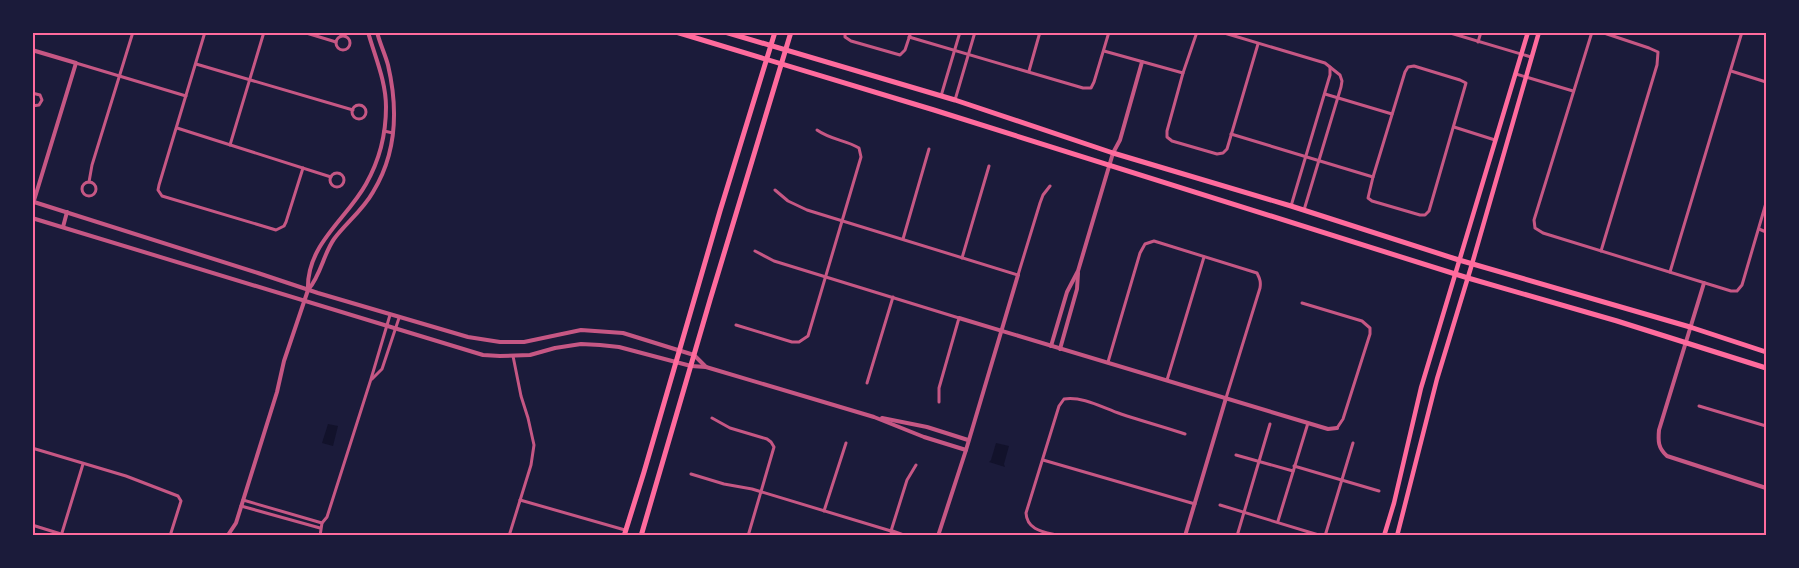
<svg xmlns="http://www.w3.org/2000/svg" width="1799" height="568" font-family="Manrope,sans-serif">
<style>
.water{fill:#12122b}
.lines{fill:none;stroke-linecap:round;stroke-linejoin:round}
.minor{stroke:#c65784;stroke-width:3}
.tertiary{stroke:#c65784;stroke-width:4}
.secondary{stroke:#ff6b9d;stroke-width:4.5}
.primary{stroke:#ff6b9d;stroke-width:5}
.neatline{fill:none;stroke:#ff6b9d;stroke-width:2}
</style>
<rect width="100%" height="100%" fill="#1b1b3a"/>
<g class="water">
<polygon points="328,424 338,426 333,446 322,443"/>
<polygon points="996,443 1009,446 1004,464 1005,467 989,462 991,460"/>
</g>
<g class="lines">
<g class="minor">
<polyline points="205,32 159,185 158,190 162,196 276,230 284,226 286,222 303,168"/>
<polyline points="303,32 336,42"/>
<polyline points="845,32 845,37 851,41 900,55 905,50 911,32"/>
<polyline points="1197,32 1183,73 1167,131 1167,137 1172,141 1217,154 1223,153 1227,149 1258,44"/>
<polyline points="1221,32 1325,63 1340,75 1342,81 1341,87 1304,210"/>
<polyline points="1447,32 1531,57"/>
<polyline points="1592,32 1534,220 1535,228 1543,233 1731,291 1737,291 1742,285 1766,203"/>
<circle cx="343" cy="43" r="7"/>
<polyline points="909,37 1083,88 1091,88 1094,82 1109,32"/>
<polyline points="1478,42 1481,32"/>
<polyline points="1104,51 1183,73"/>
<polyline points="76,63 186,96"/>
<polyline points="196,64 353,110"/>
<polygon points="1414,66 1460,80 1466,83 1429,211 1425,215 1420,215 1372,201 1368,198 1373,177 1405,72 1408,67"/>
<polyline points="1029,71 1040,32"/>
<polyline points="1731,71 1766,82"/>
<polyline points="1516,74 1573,91"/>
<polyline points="32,93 40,95 42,100 39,105 32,106"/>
<polyline points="1325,94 1392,114"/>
<polyline points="941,96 960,32"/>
<polyline points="955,100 975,32"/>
<circle cx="359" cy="112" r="7"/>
<polyline points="1454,127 1495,140"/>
<polyline points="177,128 331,177"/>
<polyline points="384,131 393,133"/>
<polyline points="1231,134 1373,177"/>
<polyline points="230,145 264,32"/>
<circle cx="337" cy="180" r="7"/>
<polyline points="89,182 92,165 133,32"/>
<circle cx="89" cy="189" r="7"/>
<polyline points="775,190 788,201 807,210 1018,275 1040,203 1043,195 1050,186"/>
<polyline points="1291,206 1330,75 1330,67"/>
<polyline points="1759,229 1766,232"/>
<polyline points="903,239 929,149"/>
<polyline points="755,251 774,261 959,318 939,388 939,402"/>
<polyline points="1601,251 1657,65 1658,52 1649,48 1601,32"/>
<polyline points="962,258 989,166"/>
<polyline points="1670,272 1742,32"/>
<polyline points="1302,303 1362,321 1370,328 1370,334 1343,419 1337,428"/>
<path d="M736 325 792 342H799L808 336 861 157 859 148C846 140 831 140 817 130"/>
<path d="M1108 362 1140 253 1145 244 1154 241 1257 273C1260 279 1261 282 1260 288L1226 398"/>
<polyline points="372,379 382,369 399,318"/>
<polyline points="1167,380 1204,257"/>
<polyline points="867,383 893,297"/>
<polyline points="1699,406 1766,426"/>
<polyline points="712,418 730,428 767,439 771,442 774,447 748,536"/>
<polyline points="32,448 126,476 178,496 181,501 170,536"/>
<polyline points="1236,455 1293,471"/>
<polyline points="1043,460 1195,504"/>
<polyline points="1294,466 1379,491"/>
<polyline points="691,474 724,484 752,489 891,531 907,480 916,465"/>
<polyline points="243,500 322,523"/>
<polyline points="520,500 625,530"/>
<polyline points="1220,505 1322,536"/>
<polyline points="241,506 320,528"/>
<polyline points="824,511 846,443"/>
<polyline points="1278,521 1308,423"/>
<polyline points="32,525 61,534"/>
<polyline points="673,535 673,536"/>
<polyline points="61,536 83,464"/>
<polyline points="320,536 322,523 327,517 371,379 390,315"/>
<polyline points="509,536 531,465 534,445 528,418 521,396 513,356"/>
<path d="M1060 536C1045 532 1027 531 1026 513L1059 406 1064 399C1083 396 1103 408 1121 414 1142 421 1164 427 1185 434"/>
<polyline points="1237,536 1270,424"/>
<polyline points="1325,536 1353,443"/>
</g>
<g class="tertiary">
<polyline points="32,50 76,63 32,207"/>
<polyline points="34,202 258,273 318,293 468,337 500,342 524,342 581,330 623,333 694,355 706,367"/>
<polyline points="32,218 483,355 500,356 530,355 555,348 581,344 600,345 619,347 691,366 706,367 874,417 924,437 966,450"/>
<polyline points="63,227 67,212"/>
<path d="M1704 283 1659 430C1658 441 1658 448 1667 456L1766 488"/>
<path d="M308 290C306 245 346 220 366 184 379 161 386 133 386 107 386 81 375 57 368 32"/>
<polyline points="959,318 1328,429 1337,428"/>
<polyline points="1051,346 1067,292 1078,271 1113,153 1120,140 1142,62"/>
<polyline points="1060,349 1077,289 1078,273"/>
<polyline points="882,418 927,427 968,440"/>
<polyline points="891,531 905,536"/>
<path d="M228 535 236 523 277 392 284 361 308 290C321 275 323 255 334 239 346 223 363 210 373 192 397 153 398 108 388 65 385 54 380 44 377 32"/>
<polyline points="938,536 966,450 1018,275"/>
<polyline points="1185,536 1226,398"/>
</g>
<g class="secondary">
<polyline points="1384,536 1394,503 1421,388 1528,32"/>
<polyline points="1397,536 1437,379 1472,264 1539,32"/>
</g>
<g class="primary">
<polyline points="676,32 934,110 1468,278 1617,321 1766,368"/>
<polyline points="725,32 955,100 1113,153 1291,206 1459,260 1690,327 1766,352"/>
<polyline points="624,536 644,472 720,211 775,32"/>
<polyline points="641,536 710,300 791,32"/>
</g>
</g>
<rect width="1799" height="568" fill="none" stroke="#1b1b3a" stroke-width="68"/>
<rect x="34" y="34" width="1731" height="500" class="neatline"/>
</svg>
